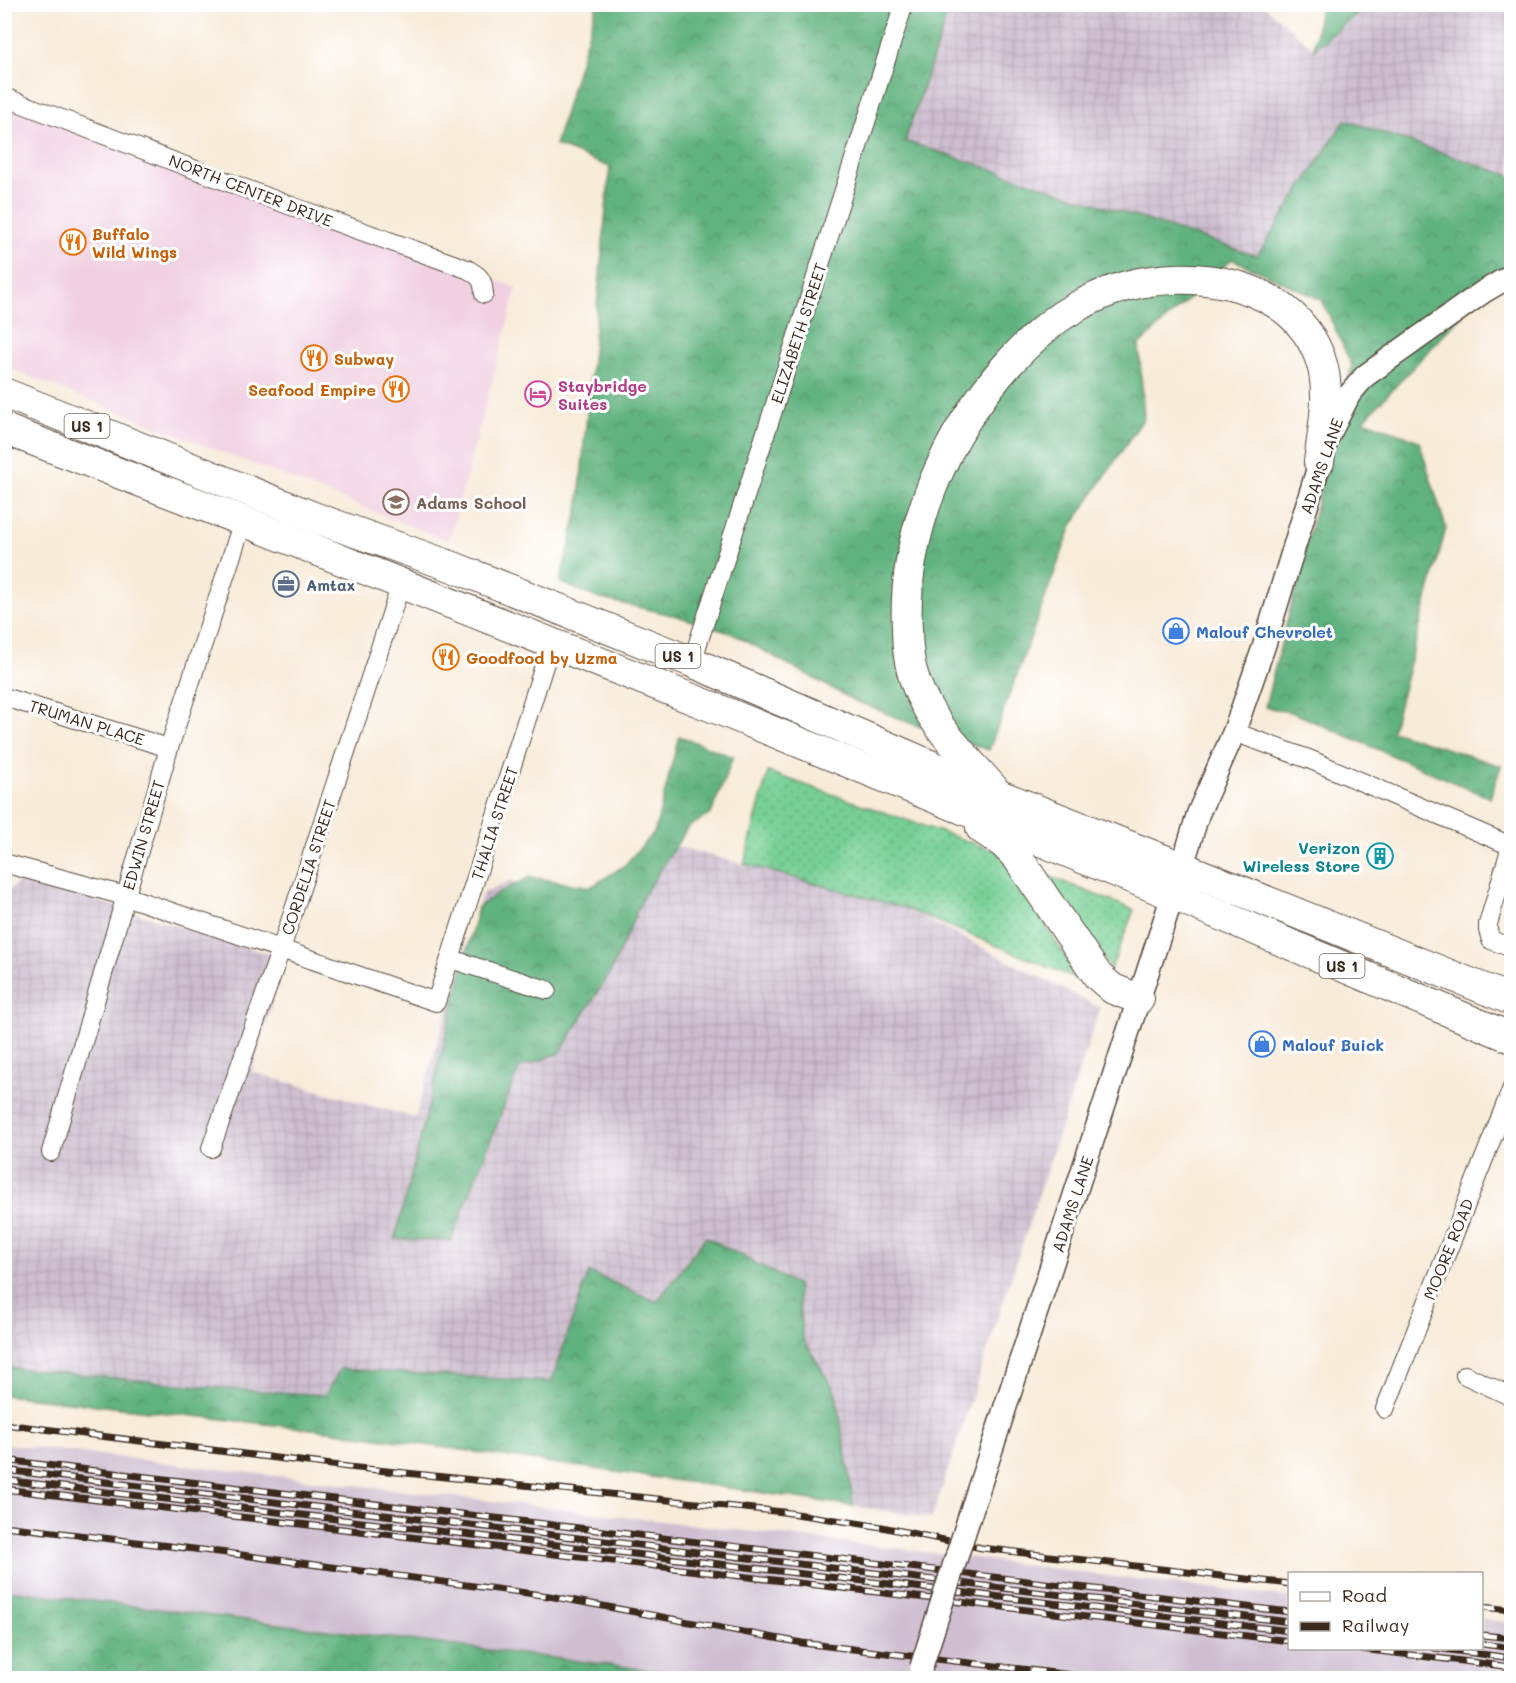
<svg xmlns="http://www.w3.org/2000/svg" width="1516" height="1683" font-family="Mali,sans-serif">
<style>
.built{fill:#f1d0e2}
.industrial{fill:url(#industrial-grid)}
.railway{fill:#cebed0}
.grass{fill:url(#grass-dots);stroke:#597d5a;stroke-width:1.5}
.forest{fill:url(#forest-crowns);stroke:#4e6e4e;stroke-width:1.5}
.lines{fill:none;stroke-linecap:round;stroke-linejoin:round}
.minor-casing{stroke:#57473a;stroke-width:20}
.tertiary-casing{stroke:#57473a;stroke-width:25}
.trunk-casing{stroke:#57473a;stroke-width:32}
.minor{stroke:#fff;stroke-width:18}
.tertiary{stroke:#fff;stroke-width:22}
.trunk{stroke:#fff;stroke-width:30}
.rail-casing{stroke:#3b2a1e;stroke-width:7}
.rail{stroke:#fff;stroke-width:4.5;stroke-dasharray:14;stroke-linecap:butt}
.tertiary-bridge-casing{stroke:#57473a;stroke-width:25;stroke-linecap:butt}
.tertiary-bridge{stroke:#fff;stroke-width:22}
.labels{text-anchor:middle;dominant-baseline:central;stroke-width:6;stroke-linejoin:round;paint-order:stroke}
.shield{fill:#fff;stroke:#766a62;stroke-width:1.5}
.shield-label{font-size:15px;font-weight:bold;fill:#3b2a1e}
.street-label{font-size:16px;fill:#3b2a1e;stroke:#fff}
.food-label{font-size:16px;font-weight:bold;fill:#c56008;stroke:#fff;text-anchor:start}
.hotel-label{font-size:16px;font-weight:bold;fill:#b23c85;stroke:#fff;text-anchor:start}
.education-label{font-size:16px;font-weight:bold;fill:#785e54;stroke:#fff;text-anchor:start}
.service-label{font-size:16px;font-weight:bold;fill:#4e5e75;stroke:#fff;text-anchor:start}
.shop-label{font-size:16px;font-weight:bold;fill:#366cbe;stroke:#fff;text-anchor:start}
.culture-label{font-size:16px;font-weight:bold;fill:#0d838f;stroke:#fff;text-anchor:end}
</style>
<defs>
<pattern id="industrial-grid" width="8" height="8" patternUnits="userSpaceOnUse" patternTransform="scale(1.5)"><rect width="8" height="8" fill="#cebed0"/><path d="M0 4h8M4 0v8" fill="none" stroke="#b2a3b2"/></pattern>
<pattern id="grass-dots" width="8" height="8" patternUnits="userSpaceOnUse" patternTransform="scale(1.5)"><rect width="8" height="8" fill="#77d096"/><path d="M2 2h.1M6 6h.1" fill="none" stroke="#63a97a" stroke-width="1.8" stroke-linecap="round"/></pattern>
<pattern id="forest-crowns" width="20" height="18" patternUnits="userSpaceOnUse" patternTransform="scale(1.5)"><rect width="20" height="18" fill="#61b27f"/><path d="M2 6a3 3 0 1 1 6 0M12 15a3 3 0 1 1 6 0" fill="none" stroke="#519167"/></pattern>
</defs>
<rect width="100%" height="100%" fill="#fff"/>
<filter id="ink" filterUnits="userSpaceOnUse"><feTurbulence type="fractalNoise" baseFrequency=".0167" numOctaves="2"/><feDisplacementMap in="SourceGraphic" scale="12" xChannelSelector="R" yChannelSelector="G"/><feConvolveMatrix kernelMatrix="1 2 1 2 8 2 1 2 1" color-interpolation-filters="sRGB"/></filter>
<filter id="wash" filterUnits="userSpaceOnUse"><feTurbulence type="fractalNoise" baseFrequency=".008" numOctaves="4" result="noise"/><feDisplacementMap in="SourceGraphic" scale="24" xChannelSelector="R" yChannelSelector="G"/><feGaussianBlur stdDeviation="1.35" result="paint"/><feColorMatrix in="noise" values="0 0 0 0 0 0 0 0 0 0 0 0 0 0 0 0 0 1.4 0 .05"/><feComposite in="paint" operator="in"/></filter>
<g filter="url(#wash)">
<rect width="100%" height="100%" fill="#f8ebd9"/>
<polygon class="built" points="4,99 517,288 449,541 5,367"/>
<g class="industrial">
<polygon points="951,5 1263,5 1314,49 1367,5 1511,5 1511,176 1345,120 1257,256 904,141"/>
<polygon points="672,845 905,908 1100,1008 932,1518 854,1506 836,1393 803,1339 797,1285 657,1302 589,1272 551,1382 340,1369 325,1395 229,1389 5,1367 4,950 10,950 5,893 24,878 284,959 252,1072 415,1118 482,894 509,881 620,911"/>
</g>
<polygon class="railway" points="5,1444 943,1554 1122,1578 1289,1597 1290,1648 1482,1648 1482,1619 1511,1623 1511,1678 942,1678 936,1671 908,1664 903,1678 715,1678 5,1590"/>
<g class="grass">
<polygon points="768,772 999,852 1080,980 905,908 744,864"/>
<polygon points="1046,875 1134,910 1111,969"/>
</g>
<g class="forest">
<polygon points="951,4 905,141 1257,256 1345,120 1511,176 1511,276 1500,274 1364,420 1419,441 1446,528 1392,731 1501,766 1490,798 1294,713 1265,707 1352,366 1322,300 1232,259 1139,345 1144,418 1072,525 989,750 915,725 853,700 733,634 677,616 597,598 560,582 578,510 610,167 555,145 597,5"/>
<polygon points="1320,5 1320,4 1367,5 1314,49"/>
<polygon points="679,736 733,757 711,814 688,827 644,895 611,971 560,1053 519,1068 451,1241 395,1239 478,907 500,892 530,877 591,887 624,866 655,831"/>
<polygon points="706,1237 797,1285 803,1339 836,1393 854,1506 321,1430 5,1395 5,1367 229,1389 325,1395 340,1369 551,1382 589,1272 657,1302"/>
<polygon points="5,1590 715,1678 5,1678"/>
</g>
</g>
<g filter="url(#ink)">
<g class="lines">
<g class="minor-casing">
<g id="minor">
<path d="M4 97 283 203 467 269C480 276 483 279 484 294"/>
<polyline points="692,662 904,4"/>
<polyline points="4,697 169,748"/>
<polyline points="1234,732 1311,760 1511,846"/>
<polyline points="1512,843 1488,924 1488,930 1491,940 1512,948"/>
<polyline points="4,863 125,896 436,1002 551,644"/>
<polyline points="451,959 547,990"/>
<polyline points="211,1148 281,949 401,584"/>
<polyline points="51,1152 169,748 243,521"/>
<polyline points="1465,1375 1512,1397"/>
<polyline points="1385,1409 1512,1088"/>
</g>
</g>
<g class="tertiary-casing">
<polyline id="tertiary" points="968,1521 1182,867 1198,814 1234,732 1264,646 1327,439 1349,395 1365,376 1483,292 1512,275"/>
</g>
<g class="trunk-casing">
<g id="trunk">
<polyline points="4,393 316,518 456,568 692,662 999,795 1182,867 1512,1000"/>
<polyline points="4,429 243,521 725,712 1173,895 1512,1038"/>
<path d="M993 788C964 755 930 724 915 681 909 664 907 647 907 629 902 533 945 434 1009 363 1026 345 1045 326 1066 313 1084 302 1103 293 1123 287 1193 267 1292 281 1320 358 1332 391 1323 429 1319 462"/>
<polyline points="981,828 1003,843 1017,857 1098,976 1113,989 1139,999"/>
</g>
</g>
<use href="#minor" class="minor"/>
<use href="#tertiary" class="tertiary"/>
<use href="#trunk" class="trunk"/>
<g class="rail-casing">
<g id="rail">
<polyline points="4,1424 348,1467 783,1512 882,1527 982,1548 1290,1584"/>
<polyline points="4,1460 1290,1612"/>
<polyline points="4,1470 1290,1622"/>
<polyline points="4,1480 1290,1631"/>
<polyline points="4,1489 1290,1641"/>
<polyline points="4,1526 227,1553 549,1596 802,1643 1097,1678"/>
<polyline points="1482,1607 1512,1610"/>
<polyline points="1482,1635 1512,1638"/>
<polyline points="1482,1644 1512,1648"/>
<polyline points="1353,1648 1512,1667"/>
<polyline points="1434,1648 1512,1658"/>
</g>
</g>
<use href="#rail" class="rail"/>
<g class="tertiary-bridge-casing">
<polyline id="tertiary-bridge" points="921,1668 968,1521"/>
</g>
<use href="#tertiary-bridge" class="tertiary-bridge"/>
</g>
</g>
<defs>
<g id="restaurant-ring" transform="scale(1.35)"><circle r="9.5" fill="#fff" stroke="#e8710a" stroke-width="1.5"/><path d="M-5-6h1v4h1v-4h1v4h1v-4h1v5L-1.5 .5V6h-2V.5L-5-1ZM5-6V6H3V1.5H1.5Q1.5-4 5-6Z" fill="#e8710a"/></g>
<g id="hotel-ring" transform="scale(1.35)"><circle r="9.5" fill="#fff" stroke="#d1479c" stroke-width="1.5"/><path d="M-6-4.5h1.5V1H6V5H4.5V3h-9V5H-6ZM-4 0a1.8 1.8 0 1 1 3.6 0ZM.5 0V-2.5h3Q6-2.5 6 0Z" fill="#d1479c"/></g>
<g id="school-ring" transform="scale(1.35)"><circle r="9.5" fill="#fff" stroke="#8d6e63" stroke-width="1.5"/><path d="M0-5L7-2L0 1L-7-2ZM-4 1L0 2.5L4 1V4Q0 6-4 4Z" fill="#8d6e63"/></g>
<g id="office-ring" transform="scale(1.35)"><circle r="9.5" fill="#fff" stroke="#5c6f8a" stroke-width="1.5"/><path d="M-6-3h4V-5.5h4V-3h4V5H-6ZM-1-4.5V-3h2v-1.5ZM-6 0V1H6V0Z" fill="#5c6f8a"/></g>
<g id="shop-ring" transform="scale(1.35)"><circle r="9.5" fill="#fff" stroke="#3f7fe0" stroke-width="1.5"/><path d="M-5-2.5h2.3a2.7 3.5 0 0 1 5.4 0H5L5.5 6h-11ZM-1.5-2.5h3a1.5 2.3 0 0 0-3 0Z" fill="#3f7fe0"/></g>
<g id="building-ring" transform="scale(1.35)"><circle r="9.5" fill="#fff" stroke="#0f9aa8" stroke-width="1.5"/><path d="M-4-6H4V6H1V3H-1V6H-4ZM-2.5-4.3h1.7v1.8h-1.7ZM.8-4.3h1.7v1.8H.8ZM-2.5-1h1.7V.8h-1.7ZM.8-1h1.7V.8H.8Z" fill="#0f9aa8"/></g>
</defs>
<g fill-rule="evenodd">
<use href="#restaurant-ring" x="73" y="242"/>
<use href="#restaurant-ring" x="314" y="358"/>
<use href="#restaurant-ring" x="396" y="389"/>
<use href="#hotel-ring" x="538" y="394"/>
<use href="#school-ring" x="396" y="502"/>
<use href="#office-ring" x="286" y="584"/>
<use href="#shop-ring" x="1176" y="631"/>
<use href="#restaurant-ring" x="446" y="657"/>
<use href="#building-ring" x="1380" y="856"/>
<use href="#shop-ring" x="1262" y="1044"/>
</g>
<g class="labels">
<g class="shield">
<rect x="64.5" y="414" width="45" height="24" rx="4.5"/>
<rect x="655.5" y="644" width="45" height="24" rx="4.5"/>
<rect x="1319.5" y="954" width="45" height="24" rx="4.5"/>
</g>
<g class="shield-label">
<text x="87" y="426">US 1</text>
<text x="678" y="656">US 1</text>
<text x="1342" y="966">US 1</text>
</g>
<g class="street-label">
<text transform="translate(251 190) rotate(21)">NORTH CENTER DRIVE</text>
<text transform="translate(798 333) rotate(-72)">ELIZABETH STREET</text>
<text transform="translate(1321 466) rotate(-71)">ADAMS LANE</text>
<text transform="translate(87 722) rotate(17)">TRUMAN PLACE</text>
<text transform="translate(494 823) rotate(-72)">THALIA STREET</text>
<text transform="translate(143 835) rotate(-74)">EDWIN STREET</text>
<text transform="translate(308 867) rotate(-72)">CORDELIA STREET</text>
<text transform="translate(1072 1204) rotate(-72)">ADAMS LANE</text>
<text transform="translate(1448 1249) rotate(-68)">MOORE ROAD</text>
</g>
<g class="food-label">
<text x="92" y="233">Buffalo<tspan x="92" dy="18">Wild Wings</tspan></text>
<text x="334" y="358">Subway</text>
<text x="376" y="389" text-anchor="end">Seafood Empire</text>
<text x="466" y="657">Goodfood by Uzma</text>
</g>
<g class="hotel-label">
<text x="558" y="385">Staybridge<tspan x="558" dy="18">Suites</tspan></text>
</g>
<g class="education-label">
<text x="416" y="502">Adams School</text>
</g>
<g class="service-label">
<text x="306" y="584">Amtax</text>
</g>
<g class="shop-label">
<text x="1196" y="631">Malouf Chevrolet</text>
<text x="1282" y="1044">Malouf Buick</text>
</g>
<g class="culture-label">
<text x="1360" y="847">Verizon<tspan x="1360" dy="18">Wireless Store</tspan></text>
</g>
</g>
<rect width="1516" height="1683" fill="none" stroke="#fff" stroke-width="24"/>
<rect x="1288" y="1572" width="195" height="78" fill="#ffffff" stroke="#b1aaa5" stroke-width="1.5"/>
<rect x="1300" y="1592" width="30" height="9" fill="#ffffff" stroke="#b1aaa5" stroke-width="1.5"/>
<text x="1342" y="1602" font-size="18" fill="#3b2a1e">Road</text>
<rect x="1300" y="1622" width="30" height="9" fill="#3b2a1e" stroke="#b1aaa5" stroke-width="1.5"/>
<text x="1342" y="1632" font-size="18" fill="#3b2a1e">Railway</text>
</svg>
